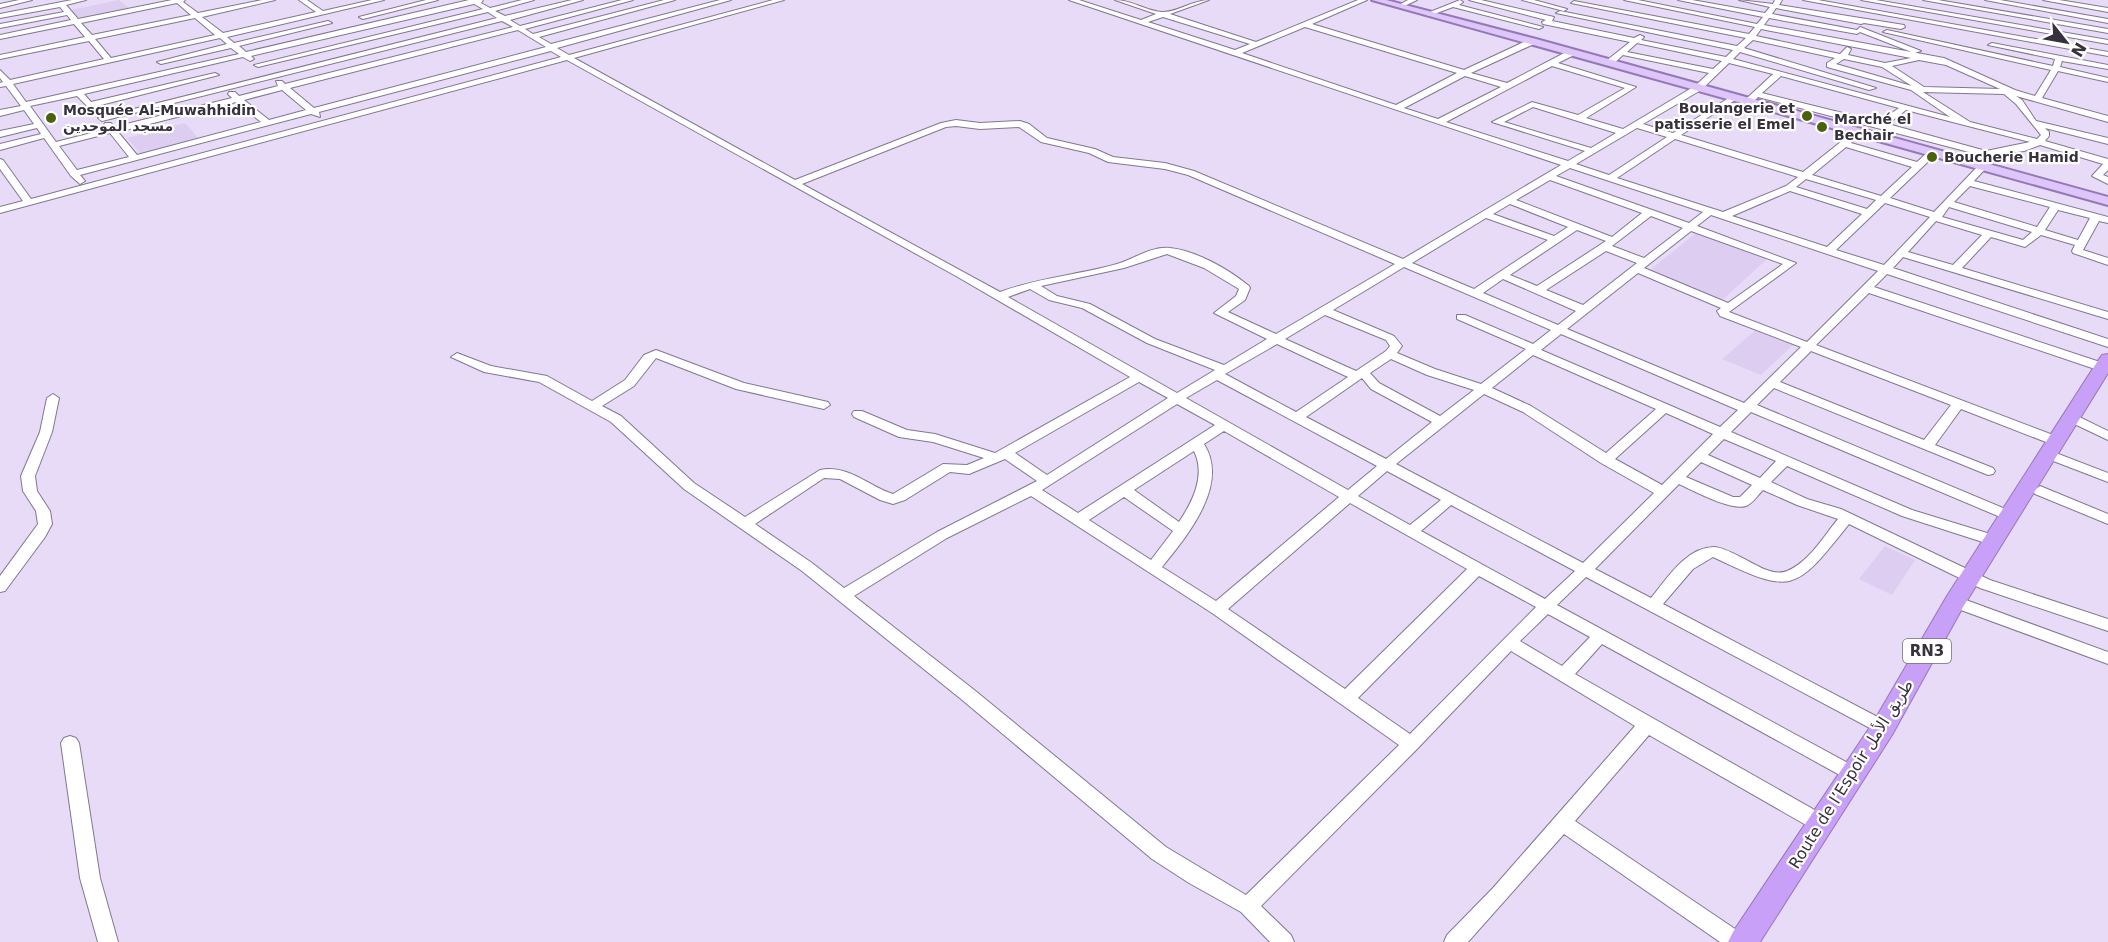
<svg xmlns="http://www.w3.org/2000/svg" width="2108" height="942" font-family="'DejaVu Sans','Noto Naskh Arabic',sans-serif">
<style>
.built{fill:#ddcdf1}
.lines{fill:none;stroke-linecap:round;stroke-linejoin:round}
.minor-casing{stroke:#827791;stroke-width:2}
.major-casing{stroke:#9579b6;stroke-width:4}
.highway-casing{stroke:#9579b6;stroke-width:2}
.minor{fill:#fff;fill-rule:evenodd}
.major{fill:#dec6fb;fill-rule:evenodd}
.highway{fill:#c8a0f8;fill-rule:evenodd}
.poi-dot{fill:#4a610d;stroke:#fff;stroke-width:2}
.labels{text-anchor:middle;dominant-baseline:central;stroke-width:4.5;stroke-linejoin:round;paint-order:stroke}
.far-poi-label{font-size:14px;font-weight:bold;fill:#36313c;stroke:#fff;text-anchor:start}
.shield{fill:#fff;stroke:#726f76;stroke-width:1.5}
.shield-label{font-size:15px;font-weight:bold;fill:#36313c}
.street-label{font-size:16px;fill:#36313c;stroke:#fff}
</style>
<rect width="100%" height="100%" fill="#e7dbf8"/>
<g class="built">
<polygon points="119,0 130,9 82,20 71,10"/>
<polygon points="185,123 199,139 141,154 127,138"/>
<polygon points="1696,233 1768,258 1719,303 1644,275"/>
<polygon points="1756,330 1795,343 1761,375 1722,359"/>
<polygon points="1885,546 1915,560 1892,595 1859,579"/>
</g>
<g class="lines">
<g class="minor-casing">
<g id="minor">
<polygon points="19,0 32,0 0,8 0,4"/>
<path d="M72 0H86L66 5 78 19 172 0H185L183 2 198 13 262 0H275L202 17 223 33 316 12 299 0H307L323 11 372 0H384L227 37 234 43 328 21 332 23 239 46 246 52 469 0H483L481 3 490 8 522 0H534L495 11 505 16 572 0H583L510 20 520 26 622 0H633L525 29 533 34 664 0H675L539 37 551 44 720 0H731L557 48 569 55 773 0H784L574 58 795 180 941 123 956 120 980 123 1020 121 1029 124 1047 138 1095 149 1113 157 1165 163 1194 171 1403 259 1561 165 1069 0H1079L1141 20 1156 14 1115 0C1132 0 1146 11 1162 12 1176 13 1193 0 1209 0L1170 14 1256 42 1358 0H1367L1312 24 1464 70 1530 39H1536V43L1471 73 1507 83 1570 50H1576V54L1558 63 1636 87 1586 118 1623 129 1695 86 1709 73 1623 55 1612 65H1606V61L1630 42 1543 24 1542 22 1546 20 1469 0H1481L1554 17 1552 21 1634 38 1640 35 1644 37 1641 40 1726 57 1733 50 1556 13 1560 11 1737 46 1746 38 1571 3 1574 1 1749 34 1755 27 1624 0H1638L1757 24 1763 17 1678 0H1692L1765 13 1770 7 1739 0 1773 4 1775 0H1782L1779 5 1904 25 1905 27 1901 29 1864 23 1861 24 1776 8 1772 14 1857 30 1860 27 1921 51 1914 53 1860 32 1857 34 1769 18 1764 25 1944 58 2015 90 2035 96 2051 70 1883 32 1887 30 2053 66 2055 59 1988 45 1992 43 2108 65V69L2062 61 2060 67 2108 78V82L2058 71 2042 98 2108 116V122L2016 96 2022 100 2036 121 2108 138V144L2045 128 2049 132V136L2045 141 2108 159V170L2103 175 2108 177V184L2092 176 2103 164 2040 145 2024 151 1976 158 1971 155 1973 153 1758 97 1751 104H1745V100L1773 74 1729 63 1701 90 1643 124 1673 133 1732 96H1735V100L1681 135 1803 172 1857 129 1861 132 1851 143 1917 162 1929 151 1937 153 1890 198 1934 212 1979 165 1982 164 1987 167 1974 181 2108 217V223L2099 221 2083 250 2108 258V265L2073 253 2072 251 2075 245 2041 235 2025 247 1991 237 1962 268 2108 312V319L1903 257 1893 268 2108 339V347L1887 274 1874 287 2106 364 2108 367 2106 370H2098L1869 293 1816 345 2061 438 2063 441 2061 444H2051L1961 409 1935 445 1993 468 1995 471 1993 474 1988 475 1774 388 1757 405 2015 513 2017 516 2015 519H2005L1751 412 1731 432 1912 510 2000 537 2002 541 2000 545 1995 546 1902 516 1787 466 1771 482 1807 499 1841 509 1990 580 2108 619V631L1980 588 1849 524C1794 593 1793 595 1713 557L1693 569 1663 604 1889 723 1892 728 1889 733 1883 735 1586 577 1557 605 1859 769 1862 774 1859 779 1853 782 1847 779 1602 644 1575 674 1827 817 1829 823 1827 829 1820 831 1813 829 1649 735 1575 821 1744 935 1747 942H1720L1564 834 1468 942H1444L1447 935 1493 888 1635 726 1511 651 1417 749 1261 906 1291 935 1294 942H1270L1241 912 1189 883 1152 859 961 699 802 571 684 489 611 422 539 382 484 372 451 357 457 353 491 366 547 376 592 401 625 380 644 355 656 350 744 383 828 402 830 405 824 409 736 389 656 358 634 386 602 406 621 416 694 483 745 517 820 470C848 464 868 486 893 494L943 464 967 465 984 458 933 442 899 437 854 417 852 414 854 411H862L907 430 935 434 995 453 1130 377 956 276 567 60 0 213V207L23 201 0 169V159L3 160 31 199 561 57 551 51 319 112 320 117 311 114 80 175 85 181 80 184 71 176 44 138 0 150V144L41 134 37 128 0 137V131L34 124 24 110 0 116V110L21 106 6 86 0 87V83L3 82 0 78V70L10 80 104 59 89 41 0 59V55L85 37 74 24 0 39V35L71 20 67 15 0 28V24L64 12 60 7 0 18V14ZM177 3 191 15 92 35 81 23ZM474 4 483 9 254 65 258 67 488 12 497 18 98 118 102 121 502 21 513 27 285 84 282 81H276L278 86 239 96 235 92H229L228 94 232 98 114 127 111 123H105L104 125 107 129 56 142 30 106 77 96 89 108 219 75 215 73 91 102 84 94 243 57 250 61 254 59 251 56ZM1163 17 1250 44 1235 50 1148 22ZM195 18 215 35 111 58 95 39ZM1305 27 1457 73 1396 105 1242 53ZM1761 29 1911 58 1885 63 1848 55 1851 49 1847 47 1840 54 1756 36ZM518 30 546 47 314 108 290 88ZM220 38 227 44 157 62 161 64 231 48 239 54 26 102 13 84ZM1753 40 1835 58 1827 63V67L1911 90 1950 117 1733 59 1740 52 1869 90 1876 88 1744 48ZM1637 43 1722 61 1713 69 1627 52ZM1844 59 1882 67 1912 86 1836 64ZM1919 60 1946 65 2000 89 1924 87 1892 66ZM1552 66 1625 88 1578 115 1532 102 1492 122 1585 151 1568 161 1446 122ZM1465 76 1501 87 1438 119 1404 108ZM1781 76 1899 108 1879 122 1762 93ZM282 90 306 110 269 120 244 100ZM1923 92 2004 94 2016 104 2041 135 2037 139 1970 122ZM236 102 261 122 137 155 118 132ZM1533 107 1616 133 1591 148 1504 122ZM1906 110 2030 142 1986 151 1888 124ZM956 126 980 129 1019 127 1041 142 1089 153 1108 162 1165 169 1188 175 1395 264 1276 334 1228 312 1245 300 1250 288 1249 286C1228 269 1197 251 1170 248 1151 246 1134 259 1117 264 1078 275 1037 278 1000 292L802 184 946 127ZM1637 128 1667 137 1609 175 1576 164ZM110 133 129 157 77 170 59 146ZM1675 139 1798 177 1786 186 1723 212 1617 178ZM1846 147 1912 167 1881 196 1812 175ZM1570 168 1703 212 1689 223 1556 176ZM1806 179 1876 200 1867 209 1796 187ZM1550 180 1642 213 1612 237 1516 200ZM1970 186 2050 207 2037 227 1954 202ZM1790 191 1862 214 1827 247 1732 216ZM1885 203 1930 217 1884 265 1836 250ZM1510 204 1568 227 1554 236 1493 214ZM1949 207 2032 232 2023 240 1942 217ZM2058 210 2090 218 2078 240 2045 230ZM1711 215 1878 271 1807 342 1729 312 1796 263 1697 226ZM1651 216 1683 228 1644 258 1612 246ZM1486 218 1548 240 1474 289 1412 263ZM1936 221 1982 235 1953 265 1908 252ZM1577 230 1606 241 1537 286 1510 275ZM1691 231 1783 264 1728 303 1644 268ZM1606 251 1637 263 1583 305 1546 290ZM1167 254 1204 268 1239 289 1236 296 1214 313 1267 339 1224 365 1155 339 1090 304 1057 296 1041 286 1124 268ZM1404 267 1551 330 1533 344 1465 315H1457V319L1526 349 1481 384 1435 369 1397 353 1402 346 1394 336 1333 310ZM1638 273 1721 308 1717 311 1720 316 1801 347 1744 403 1567 329ZM1503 279 1576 311 1558 325 1483 293ZM1030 289 1049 300 1082 308 1147 343 1215 370 1177 393 1008 297ZM1325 315 1386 340 1390 346 1386 351 1356 371 1285 339ZM1561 334 1738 410 1720 427 1541 350ZM1277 344 1348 377 1296 412 1225 374ZM1811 351 1951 405 1924 440 1780 382ZM1533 355 1656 409 1606 453 1531 406 1492 388ZM1391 359 1427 375 1474 390 1440 416 1379 383 1370 373ZM1362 378 1371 389 1432 422 1386 459 1306 417ZM1217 380 1377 466 1348 490 1186 398ZM1139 382 1168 398 1047 475 1015 453ZM1484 394 1523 412 1601 463 1654 493 1583 563 1396 464ZM1177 404 1215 425 1078 513 1042 490ZM1666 413 1713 434 1662 485 1615 459ZM1224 431 1339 497 1216 601 1162 567C1187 536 1230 485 1204 444ZM1724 439 1776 461 1760 478 1708 455ZM1194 451C1206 475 1193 501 1179 522L1134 490ZM1005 459 1037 481 937 532 844 588 812 563 755 524 824 478 840 479 880 500 893 504 905 500 950 472 969 474ZM1701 462 1752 485 1740 497H1733L1686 477ZM1387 471 1441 500 1410 525 1358 496ZM1679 484C1694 491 1731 511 1746 506 1752 504 1758 495 1763 490L1797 505 1838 519C1823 537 1809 562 1787 571 1780 574 1771 572 1764 569 1752 564 1726 547 1714 547 1686 547 1666 580 1651 598L1595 569ZM1031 496 1212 613 1399 745 1246 895 1166 847 973 689 854 596 947 538ZM1124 497 1173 531 1151 560 1089 520ZM1350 503 1467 569 1345 689 1228 609ZM1451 505 1575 571 1545 599 1421 531ZM1479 576 1536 607 1410 734 1358 698ZM1548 614 1590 637 1562 666 1520 641Z"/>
<polygon points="426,0 438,0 363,19 359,17"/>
<polygon points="1408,0 1417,0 1402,7 1397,6"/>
<polygon points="1460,0 1463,2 1459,5 1543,27 1539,29 1453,7 1429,16 1425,14"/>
<polygon points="1522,0 1534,0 1567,9 1564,11"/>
<polygon points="1803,0 1818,0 2108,52 2108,56"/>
<polygon points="1861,0 1876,0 2108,40 2108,44"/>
<polygon points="1923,0 1938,0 2108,29 2108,33"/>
<polygon points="1985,0 2000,0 2108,19 2108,23"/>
<polygon points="2043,0 2059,0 2108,8 2108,12"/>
<polygon points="53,394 59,398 52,432 35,476 37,491 50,511 52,524 45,537 5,591 0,592 0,576 38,524 36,511 23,491 21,476 40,432 47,398"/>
<polygon points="2071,413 2108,431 2108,440 2066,420 2065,417 2066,414"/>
<polygon points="2048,450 2108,473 2108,482 2043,457 2041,454"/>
<polygon points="2040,486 2108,514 2108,524 2035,494 2033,491"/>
<polygon points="1955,596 2108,652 2108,664 1950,606 1947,602 1950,598"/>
<polygon points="70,736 76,738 79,743 100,878 118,942 98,942 80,878 61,743 64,738"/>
</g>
</g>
<g class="major-casing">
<polygon id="major" points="1372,0 1386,0 1536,39 2108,197 2108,205"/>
</g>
<g class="highway-casing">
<polygon id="highway" points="2108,354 2108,373 1963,607 1892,735 1760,942 1728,942 1733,932 1874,721 1947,596 2099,359 2102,355"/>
</g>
<use href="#minor" class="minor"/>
<use href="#major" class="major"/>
<use href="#highway" class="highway"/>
</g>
<g class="poi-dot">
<circle cx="1807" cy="116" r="6"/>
<circle cx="51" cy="118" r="6"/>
<circle cx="1822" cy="127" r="6"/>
<circle cx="1932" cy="157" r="6"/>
</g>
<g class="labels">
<g class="far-poi-label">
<text x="1795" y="108" text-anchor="end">Boulangerie et<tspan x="1795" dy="16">patisserie el Emel</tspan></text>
<text x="63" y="110">Mosquée Al-Muwahhidin<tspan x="63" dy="16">مسجد الموحدين</tspan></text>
<text x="1834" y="119">Marché el<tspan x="1834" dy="16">Bechair</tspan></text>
<text x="1944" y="157">Boucherie Hamid</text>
</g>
<rect class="shield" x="1903" y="639" width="48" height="24" rx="4.5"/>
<g class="shield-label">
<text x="1927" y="651">RN3</text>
</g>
<g class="street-label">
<text transform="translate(1851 774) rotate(-58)">Route de l’Espoir طريق الأمل</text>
</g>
</g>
<g transform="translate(2066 42) rotate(121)" stroke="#ffffff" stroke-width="4.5" paint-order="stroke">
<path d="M0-4.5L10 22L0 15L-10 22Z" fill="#36313c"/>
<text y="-9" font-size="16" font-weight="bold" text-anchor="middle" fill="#36313c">N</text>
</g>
</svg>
